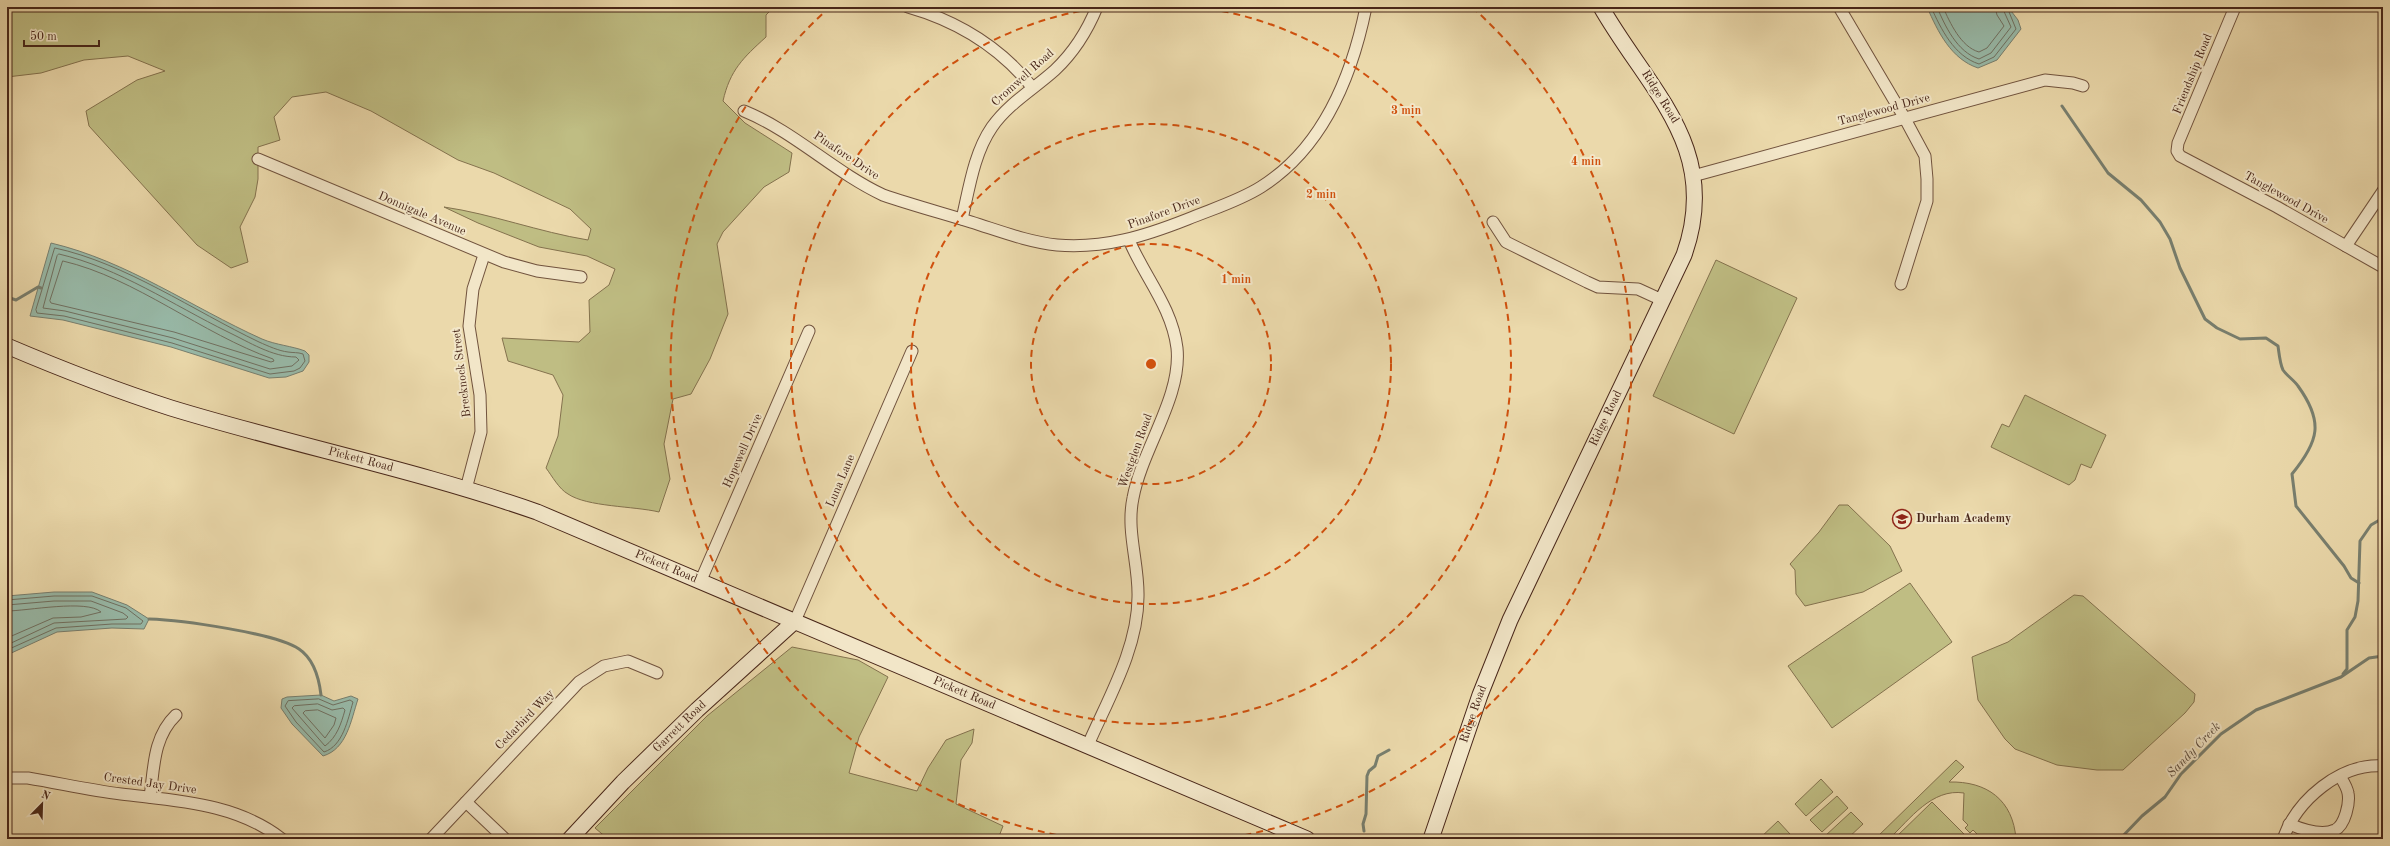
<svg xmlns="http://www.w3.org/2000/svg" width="2390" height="846" font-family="'Old Standard TT',serif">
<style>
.green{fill:#bfbd83;stroke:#84724e}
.water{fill:#98baa9;stroke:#787f6f}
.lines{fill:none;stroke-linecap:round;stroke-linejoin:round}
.shore{stroke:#707061;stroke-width:1}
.stream{stroke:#787f6f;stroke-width:3}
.street-casing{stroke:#71533e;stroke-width:13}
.secondary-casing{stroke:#482619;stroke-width:17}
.street{stroke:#f2e6c8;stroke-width:11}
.secondary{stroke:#f2e6c8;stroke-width:15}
.ring{fill:none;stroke:#d0510e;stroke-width:2;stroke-dasharray:7 5}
.labels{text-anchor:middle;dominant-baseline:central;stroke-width:4;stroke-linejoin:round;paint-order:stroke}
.street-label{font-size:12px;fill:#482619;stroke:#f2e6c8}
.poi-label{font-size:12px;font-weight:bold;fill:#482619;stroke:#f2e6c8;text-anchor:start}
.water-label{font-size:13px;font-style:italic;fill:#5c4b3d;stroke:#f2e6c8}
.centre{fill:#d0510e;stroke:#f2e6c8;stroke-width:2}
.ring-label{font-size:12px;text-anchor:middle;font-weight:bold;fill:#d0510e;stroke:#f2e6c8;stroke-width:4;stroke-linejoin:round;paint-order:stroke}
</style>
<rect width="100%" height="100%" fill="#ebd9ab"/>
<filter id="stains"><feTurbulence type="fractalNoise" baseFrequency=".005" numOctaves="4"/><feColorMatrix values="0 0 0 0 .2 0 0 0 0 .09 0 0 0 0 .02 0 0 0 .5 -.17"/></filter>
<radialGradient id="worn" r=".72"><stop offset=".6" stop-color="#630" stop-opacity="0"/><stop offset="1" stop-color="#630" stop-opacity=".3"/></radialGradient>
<g class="green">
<path d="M7 7H774L766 15V37C743 58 730 70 723 101L745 123 792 153 789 172 764 187 723 232 717 244 728 314 710 359 691 394 673 399 664 444 670 479 659 512C634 506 587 507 568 494 559 489 552 476 546 468L558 436 563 395 553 375 508 361 502 338 579 342 590 332 589 300 609 285 615 269 587 256 539 247 478 223 444 207C492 214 539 232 588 240L591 229 570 209 494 173 458 160 371 111 326 92 292 97 274 117 280 140 258 147V179L255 197 240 227 248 262 231 268 197 245 89 126 86 111 137 80 165 71 128 56 84 60 41 73 7 77Z"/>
<polygon points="1716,260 1797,298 1734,434 1653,396"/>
<polygon points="2025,395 2106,435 2091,468 2081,464 2075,480 2069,485 1991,447 2002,424 2009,427"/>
<polygon points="1839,505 1848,505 1890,546 1902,571 1863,592 1805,606 1796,594 1795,570 1790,564 1819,532"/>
<polygon points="1910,583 1952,642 1832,728 1788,666"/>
<polygon points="2074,595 2083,596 2195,694 2194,702 2185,713 2123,770 2097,770 2057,765 2015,749 2005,739 1978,700 1972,657 2008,642"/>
<polygon points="792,647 858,660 888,677 859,737 849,773 917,791 928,768 946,740 974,729 972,743 961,760 956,804 1003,826 998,839 608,839 595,828 707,716"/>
<path d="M1956 760 1964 767 1949 782C1987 781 2013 800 2016 839H2006L2005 836H1979L1973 830 1970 833 1965 828 1968 825 1963 820 1964 793C1932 788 1910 819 1889 839H1875Z"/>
<polygon points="1821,779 1833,792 1806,816 1795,804"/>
<polygon points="1837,796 1848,808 1822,832 1810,820"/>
<polygon points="1932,802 1969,839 1894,839"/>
<polygon points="1851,812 1863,824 1847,839 1828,839 1825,836"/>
<polygon points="1778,821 1790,834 1784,839 1759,839"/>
</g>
<g class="water">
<path d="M1927 7H2008L2018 20 2021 29 1997 60 1978 68C1951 59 1938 32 1927 7Z"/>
<path d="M51 243C127 261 191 307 262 339 276 345 292 346 305 351L309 355V362L303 371 286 377 269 378 171 347 63 320 30 316Z"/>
<polygon points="54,592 92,592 127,605 149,619 144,629 112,628 57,632 7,655 7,596"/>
<path d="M321 695 334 701 351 696 358 699C351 720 347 749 323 756L292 724 281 708 282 699 287 697Z"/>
</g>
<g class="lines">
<g class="shore">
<path d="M1931 7C1941 29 1954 56 1979 64L1994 57 2016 29 2007 7"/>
<path d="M1937 7C1945 26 1957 52 1979 59L1991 53 2011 27 2002 7"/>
<path d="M1943 7C1950 23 1961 47 1979 52L1987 48 2004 26 1997 15 1995 7"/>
<path d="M55 248C125 263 194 311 259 342 268 346 279 351 288 352 294 353 297 352 303 354L305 361 300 368 294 371 270 374 172 343 64 316 37 313 36 310Z"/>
<path d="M59 254C119 268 173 305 228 332 249 342 272 357 296 357L299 360 292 366 270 369 173 338 65 311 43 308 57 256Z"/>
<path d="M63 261C136 278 202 334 273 359L274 361 271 362 174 332 51 303 50 301Z"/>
<polyline points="7,600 54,596 92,596 126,608 143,621 141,624 112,624 56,628 7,650"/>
<polyline points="7,605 54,601 91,601 123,613 128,617 126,619 54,623 7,645"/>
<path d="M7 611C27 611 87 599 101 612L81 617 53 618 7 638"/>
<path d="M319 699 333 705 350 700 353 702C348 719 343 746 324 752L296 722 285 706 288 701Z"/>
<path d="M318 704 332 710 343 708 345 710C341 724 337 737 325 746L292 708 294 706Z"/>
<polygon points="318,710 336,718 334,725 325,738 303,713 305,711"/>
</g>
<g class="stream">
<path d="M2062 106 2108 173 2141 200 2160 222 2170 239 2180 268 2205 319 2217 328 2240 339 2266 338 2278 346C2279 353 2280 364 2283 370 2287 376 2294 380 2298 386 2324 422 2319 441 2292 474L2296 506 2344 566 2351 578 2359 583"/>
<polyline points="7,297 16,300 38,287 41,288"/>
<path d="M149 619C180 620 276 633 299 649 314 659 319 678 321 695"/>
<polyline points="2343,674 2347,669 2347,630 2355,617 2358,601 2360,541 2371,525 2383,518"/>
<polyline points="1364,831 1363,824 1366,814 1367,776 1369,771 1375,766 1378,756 1389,750"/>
<polyline points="2120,839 2142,816 2165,797 2181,774 2221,734 2256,710 2341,677 2369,658 2383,656"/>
</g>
<g class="street-casing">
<g id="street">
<path d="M908 7C957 21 1000 47 1032 87"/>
<polyline points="1839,7 1904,117 1925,156 1927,179 1927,201 1901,284"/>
<polyline points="2235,7 2178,143 2177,151 2180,156 2277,207 2383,267"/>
<path d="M744 111C795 132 834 172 883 195 912 205 942 213 971 222 1000 231 1028 242 1057 245 1104 249 1145 236 1188 219 1212 209 1239 201 1261 187 1323 148 1352 76 1366 7"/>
<polyline points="258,159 504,262 537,271 581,277"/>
<polyline points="1693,176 2045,80 2073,83 2083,86"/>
<path d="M962 219C969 189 974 153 992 127 1009 103 1034 89 1055 70 1073 53 1088 29 1097 7"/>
<polyline points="1493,222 1506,242 1587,282 1598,287 1638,289 1662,300"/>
<polyline points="2346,246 2383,191"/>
<polyline points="466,489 481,432 480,395 469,326 473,289 484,255"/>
<polyline points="701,580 809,331"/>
<polyline points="795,621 912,351"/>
<path d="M1088 745C1108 699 1138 648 1138 597 1139 564 1126 531 1133 498 1142 449 1182 397 1177 348 1172 307 1144 276 1129 240"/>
<path d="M7 778H28C59 783 89 790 121 794 177 801 236 803 282 839"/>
<path d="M150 797C154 768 153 737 176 715"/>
<polyline points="466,802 505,839"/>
<path d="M2289 824C2301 829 2322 836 2335 830 2345 825 2350 803 2348 793 2347 787 2343 781 2340 776"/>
<polyline points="431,839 579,682 604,666 628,661 657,673"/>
<path d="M2283 839C2297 800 2340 763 2383 766"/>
</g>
</g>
<g class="secondary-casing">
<g id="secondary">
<path id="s1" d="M7 346C61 369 115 390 171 408 292 445 417 470 537 512L1307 839"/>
<path id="s2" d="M570 839 623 782 697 710 795 621"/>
<path id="s3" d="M1431 839 1480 695 1510 620 1684 255C1722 148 1649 91 1601 7"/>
</g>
</g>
<use href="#street" class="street"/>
<use href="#secondary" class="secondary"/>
</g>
<g class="ring">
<circle cx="1151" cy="364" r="120"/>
<circle cx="1151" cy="364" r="240"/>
<path d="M1198 7A360 360 0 1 1 1104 7"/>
<path d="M1080 839A480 480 0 0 1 830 7M1472 7A480 480 0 0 1 1222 839"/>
</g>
<defs>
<g id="school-ring" transform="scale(1)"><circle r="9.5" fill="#f2e6c8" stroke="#8f2418" stroke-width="1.5"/><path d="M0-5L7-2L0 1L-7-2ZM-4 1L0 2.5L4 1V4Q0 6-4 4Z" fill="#8f2418"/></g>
</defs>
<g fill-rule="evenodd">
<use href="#school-ring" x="1902" y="519"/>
</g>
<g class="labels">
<g class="street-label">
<text transform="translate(2193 74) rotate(-68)">Friendship Road</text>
<text transform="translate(1023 78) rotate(-42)">Cromwell Road</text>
<text transform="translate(1660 97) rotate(58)">Ridge Road</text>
<text transform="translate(1884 110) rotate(-15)">Tanglewood Drive</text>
<text transform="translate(846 156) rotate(34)">Pinafore Drive</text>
<text transform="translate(2286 198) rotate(29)">Tanglewood Drive</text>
<text transform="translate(1164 213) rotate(-20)">Pinafore Drive</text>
<text transform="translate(422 214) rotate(23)">Donnigale Avenue</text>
<text transform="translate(462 373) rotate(-97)">Brecknock Street</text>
<text stroke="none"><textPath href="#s3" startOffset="456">Ridge Road</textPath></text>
<text transform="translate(743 451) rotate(-66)">Hopewell Drive</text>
<text transform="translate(1136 451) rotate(-70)">Westglen Road</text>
<text stroke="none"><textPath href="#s1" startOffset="372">Pickett Road</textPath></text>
<text transform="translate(841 481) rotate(-67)">Luna Lane</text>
<text stroke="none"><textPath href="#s1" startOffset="696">Pickett Road</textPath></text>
<text stroke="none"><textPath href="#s1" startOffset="1020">Pickett Road</textPath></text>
<text stroke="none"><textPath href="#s3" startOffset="132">Ridge Road</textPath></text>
<text transform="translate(525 720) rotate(-46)">Cedarbird Way</text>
<text stroke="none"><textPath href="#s2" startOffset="157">Garrett Road</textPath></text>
<text transform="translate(150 784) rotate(8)">Crested Jay Drive</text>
</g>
<g class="poi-label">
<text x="1916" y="519">Durham Academy</text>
</g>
<g class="water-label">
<text transform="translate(2194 750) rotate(-46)">Sandy Creek</text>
</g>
</g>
<circle cx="1151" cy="364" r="6" class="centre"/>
<g class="ring-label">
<text x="1406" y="114">3 min</text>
<text x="1586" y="165">4 min</text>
<text x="1321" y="198">2 min</text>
<text x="1236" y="283">1 min</text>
</g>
<rect width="2390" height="846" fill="none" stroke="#ebd9ab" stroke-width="24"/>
<rect x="8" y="8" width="2374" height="830" fill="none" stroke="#482619" stroke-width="2"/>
<rect x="12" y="12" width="2366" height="822" fill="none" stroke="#482619"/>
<g transform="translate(42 804) rotate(23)" stroke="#f2e6c8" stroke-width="3" paint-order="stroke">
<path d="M0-3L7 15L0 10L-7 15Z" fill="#482619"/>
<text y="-6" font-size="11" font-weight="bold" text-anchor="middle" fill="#482619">N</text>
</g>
<path d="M24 40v6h75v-6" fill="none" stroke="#482619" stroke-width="2"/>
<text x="30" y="40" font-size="12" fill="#482619" stroke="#f2e6c8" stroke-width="3" paint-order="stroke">50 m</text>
<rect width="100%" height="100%" filter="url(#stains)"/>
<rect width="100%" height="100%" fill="url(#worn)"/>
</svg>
